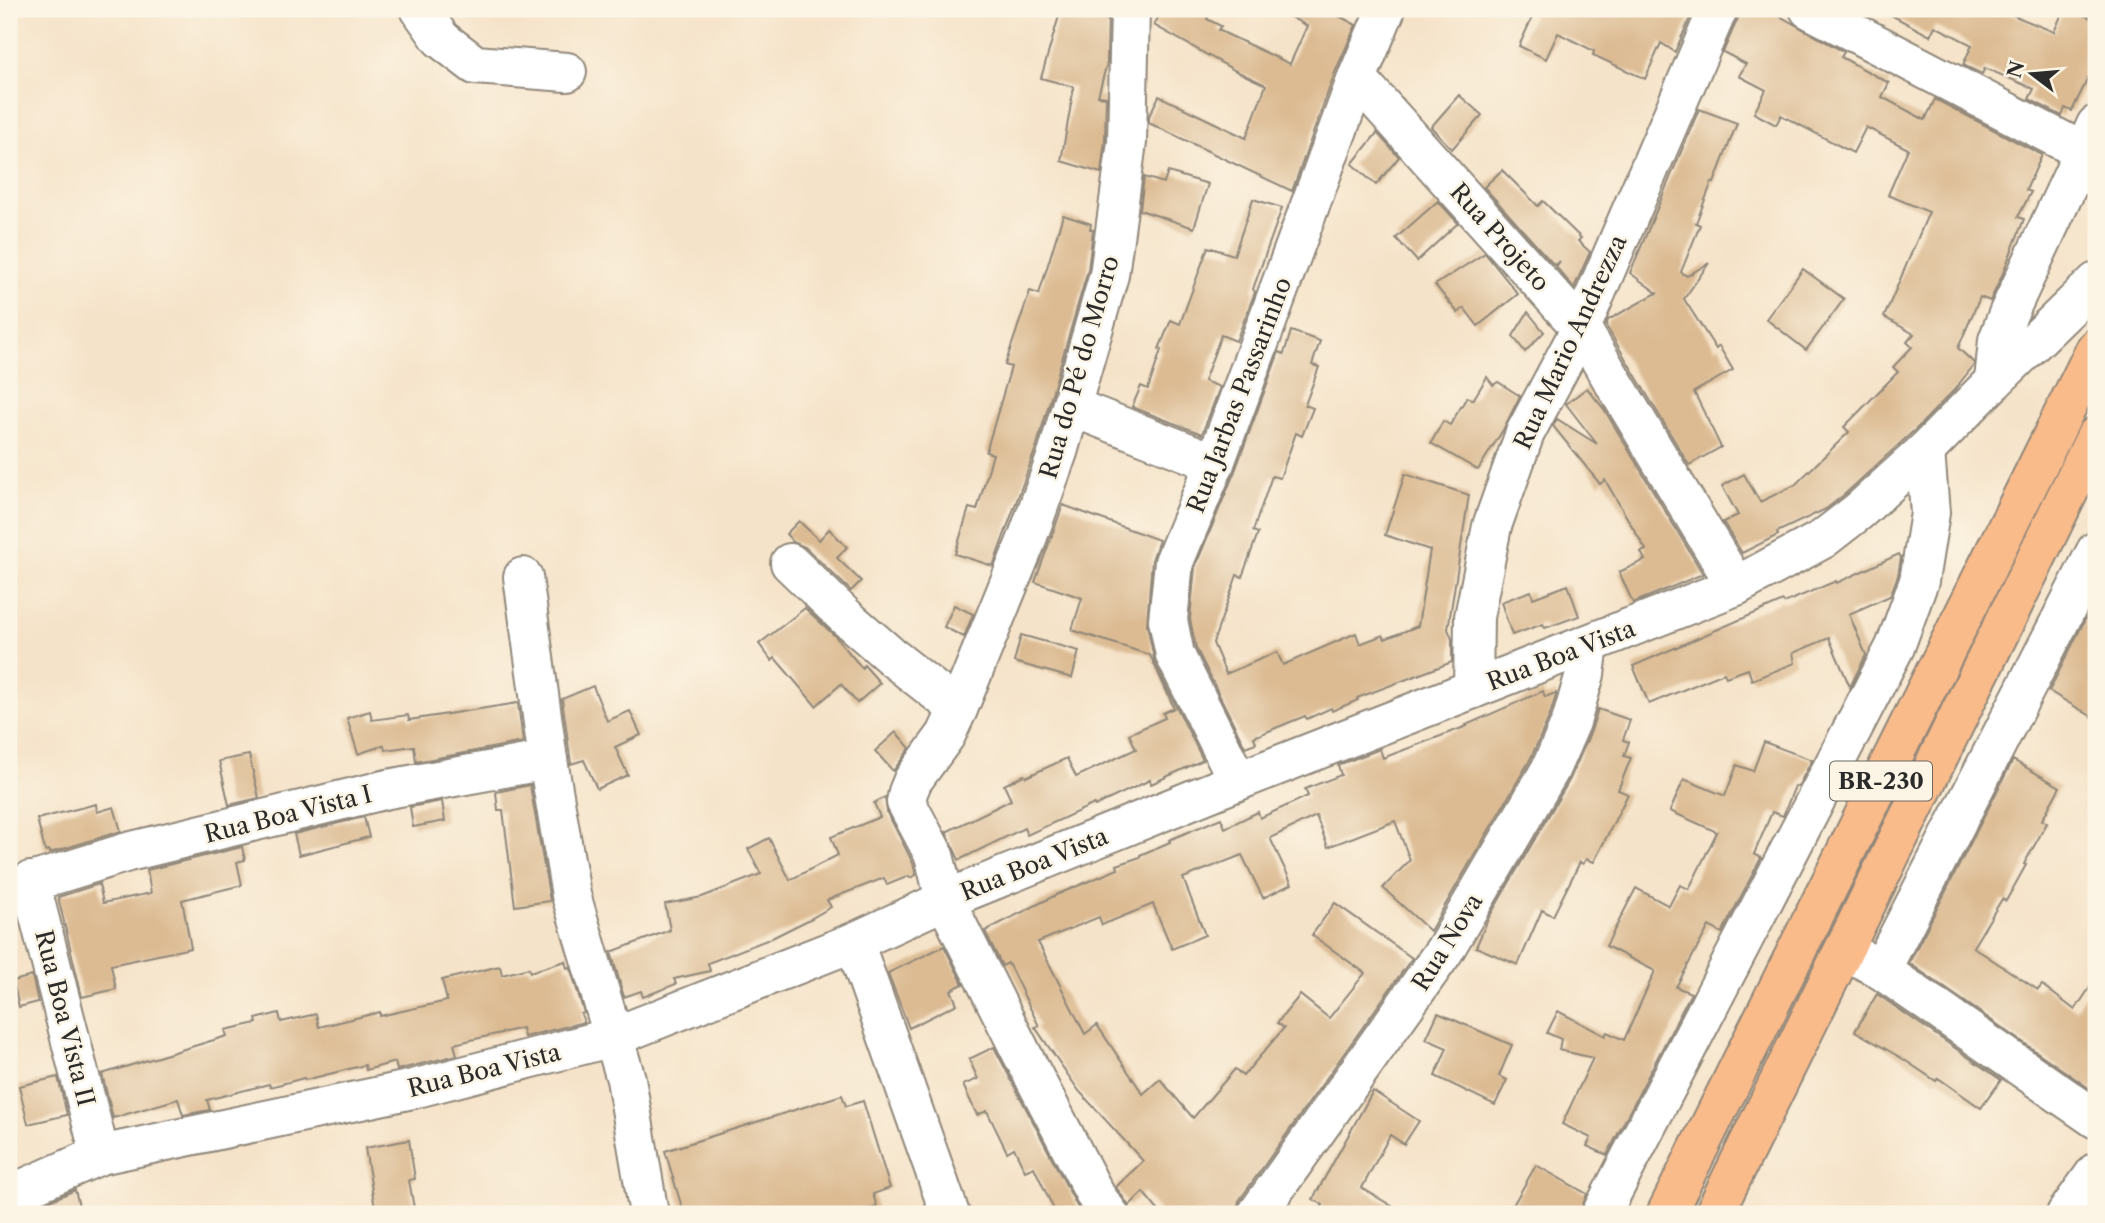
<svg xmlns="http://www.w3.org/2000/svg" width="2105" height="1223" font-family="'Libre Caslon Text',serif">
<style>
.building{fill:#dcbb93}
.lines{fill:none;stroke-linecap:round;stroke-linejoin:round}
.minor-casing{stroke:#90877a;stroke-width:42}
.major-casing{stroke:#90877a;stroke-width:42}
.minor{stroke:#fff;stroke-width:38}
.major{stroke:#fabb8b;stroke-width:38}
.labels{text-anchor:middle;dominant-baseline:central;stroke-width:5;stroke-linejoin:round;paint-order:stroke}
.shield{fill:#fcf5e5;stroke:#6a6863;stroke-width:2}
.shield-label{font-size:23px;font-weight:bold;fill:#2b2b2b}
.street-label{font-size:24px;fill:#2b2b2b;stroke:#fcf5e5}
</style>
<rect width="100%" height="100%" fill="#fcf5e5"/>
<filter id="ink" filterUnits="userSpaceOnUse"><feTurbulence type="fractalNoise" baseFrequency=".0143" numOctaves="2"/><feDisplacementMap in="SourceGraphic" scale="14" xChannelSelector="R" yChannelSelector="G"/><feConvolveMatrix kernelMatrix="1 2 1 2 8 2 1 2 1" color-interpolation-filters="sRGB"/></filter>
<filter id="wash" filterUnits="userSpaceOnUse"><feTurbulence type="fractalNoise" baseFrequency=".00686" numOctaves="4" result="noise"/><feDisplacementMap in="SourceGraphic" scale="28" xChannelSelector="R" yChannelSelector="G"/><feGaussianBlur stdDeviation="1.57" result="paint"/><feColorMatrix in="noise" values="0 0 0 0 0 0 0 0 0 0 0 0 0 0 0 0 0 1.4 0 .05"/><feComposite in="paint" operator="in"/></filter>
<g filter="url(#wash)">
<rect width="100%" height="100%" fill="#f5e3c9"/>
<g id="blocks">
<g class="building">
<polygon points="1061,9 1108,9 1107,63 1098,96 1106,97 1105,140 1101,173 1061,161 1074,87 1041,78"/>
<polygon points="1163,9 1211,9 1207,19 1221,26 1218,30 1290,64 1307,26 1276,9 1326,9 1356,25 1336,70 1292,191 1149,123 1149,116 1159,96 1246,138 1266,85 1236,71 1154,25"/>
<polygon points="1536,9 1694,9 1675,52 1661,43 1645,79 1593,55 1594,51 1558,33 1546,59 1519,46"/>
<polygon points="1739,9 1767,9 1844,52 1841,57 1889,83 1882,97 1925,120 1935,99 2042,155 2026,190 2031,192 2018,217 2024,219 2001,278 1990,301 1980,297 1958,348 1974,363 1974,365 1954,390 1918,427 1845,494 1826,509 1777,532 1778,535 1742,553 1723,522 1738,515 1722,486 1744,474 1760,502 1795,485 1849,432 1844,427 1898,372 1893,367 1912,347 1907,342 1914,334 1884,317 1929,212 1888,195 1908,149 1866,127 1853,153 1781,115 1776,125 1754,113 1766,90 1739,76 1746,64 1723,52 1738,18"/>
<polygon points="1880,9 1998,9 2054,32 2064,9 2069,9 2096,20 2096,81 2088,78 2072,111 2065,108 2062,116 2029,99 2034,89 1985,68 1982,74 1963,65 1972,45 1935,26 1930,36"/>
<polygon points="1459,95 1482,115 1452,149 1431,127"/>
<polygon points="1699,109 1737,123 1714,183 1712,182 1696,223 1700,225 1681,272 1687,276 1709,263 1684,299 1716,349 1719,346 1733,370 1694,392 1721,447 1689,465 1606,326 1608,320 1657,293 1630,273"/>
<polygon points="1377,133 1399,157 1376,185 1352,164"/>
<polygon points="1502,170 1538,206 1543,201 1581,238 1578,241 1590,252 1574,288 1556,267 1560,261 1554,265 1484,187"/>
<polygon points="1168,172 1208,184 1194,228 1140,210 1144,177 1164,183"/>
<polygon points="1253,199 1282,208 1253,289 1255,292 1236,341 1221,335 1204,381 1220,387 1202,434 1132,407 1141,386 1148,389 1161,350 1159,349 1171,320 1180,324 1208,247 1234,255"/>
<polygon points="1438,201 1458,223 1417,261 1396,238"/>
<polygon points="1063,215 1091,224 1090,229 1093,230 1088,270 1037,445 993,566 955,554 969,508 977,510 993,454 986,452 1011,367 1005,365 1030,291 1039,294"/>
<polygon points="1485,253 1518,294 1478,326 1464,308 1458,313 1435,285"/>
<polygon points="1803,269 1844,299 1806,350 1766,319"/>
<polygon points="1528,312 1544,332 1525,352 1513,336"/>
<polygon points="1291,331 1320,341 1312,365 1319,367 1305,405 1313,408 1302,436 1296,433 1280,478 1272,476 1253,531 1258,533 1242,577 1237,575 1213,643 1226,674 1277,652 1283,665 1356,633 1360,644 1383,635 1385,639 1418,626 1430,550 1385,535 1405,474 1469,495 1448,629 1452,639 1452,662 1357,698 1358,700 1332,711 1331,708 1307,719 1305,716 1254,737 1256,743 1245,747 1196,648 1190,619 1195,567 1235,471 1279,352 1284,354"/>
<polygon points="1487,377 1493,385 1498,382 1520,396 1503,430 1478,470 1431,443 1443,421 1450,425 1467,397 1473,400"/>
<polygon points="1587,388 1604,409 1703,574 1633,603 1619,572 1645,560 1641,552 1646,550 1605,480 1600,484 1553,426 1557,419 1597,444 1566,404"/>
<polygon points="1063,505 1159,540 1152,560 1147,624 1155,664 1203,760 1151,784 1150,780 1095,806 1094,804 1027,835 1024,828 959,860 946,832 1011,800 1004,785 1024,775 1026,777 1067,758 1076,777 1136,749 1129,734 1165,718 1163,713 1174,708 1150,655 1072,630 1082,598 1035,582"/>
<polygon points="799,521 819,540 829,529 847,547 837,558 861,581 851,591 805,547 793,542 786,534"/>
<polygon points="1899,554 1901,558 1898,575 1890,596 1849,614 1866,655 1850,687 1829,638 1793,653 1795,663 1752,680 1748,669 1726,677 1724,673 1649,704 1633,666 1783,601 1784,603 1836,581 1837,583"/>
<polygon points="1568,585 1579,616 1545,628 1543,624 1512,635 1501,602 1531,591 1533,598"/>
<polygon points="2096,598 2096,719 2049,691"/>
<polygon points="954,605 973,614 964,637 944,627"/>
<polygon points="805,608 835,636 862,668 864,665 880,683 857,703 841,684 816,706 775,658 772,661 759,644"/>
<polygon points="1021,635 1079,651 1072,678 1014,662"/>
<polygon points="593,686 607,721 630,711 641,735 615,747 628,775 597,789 584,760 571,764 562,699"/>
<polygon points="1543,691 1545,697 1556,693 1556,695 1550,715 1530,760 1430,931 1383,888 1410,860 1395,821 1328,847 1316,816 1270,838 1292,884 1263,898 1242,855 1183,878 1205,935 1172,949 1153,904 1102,925 1099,917 1038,942 1085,1034 1097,1025 1143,1094 1160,1079 1193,1118 1235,1069 1243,1076 1284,1028 1277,1023 1300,995 1329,1018 1365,973 1312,935 1335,903 1412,958 1239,1201 1236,1214 1161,1214 1143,1192 1129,1206 1116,1187 1143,1161 1079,1091 1035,1027 1039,1026 1008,963 1002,966 985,931 1056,895 1118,869 1117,865 1140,857 1140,855 1170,842 1169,840 1221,818 1225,828 1258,812 1260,818 1308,796 1305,789 1341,775 1338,765 1380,749 1383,758 1467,726 1466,725"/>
<polygon points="518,703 523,742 416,762 414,746 385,750 384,745 358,754 347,718 370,711 372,720 408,715 409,720"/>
<polygon points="1598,709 1630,720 1623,740 1629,742 1624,756 1631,758 1618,790 1628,794 1594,862 1586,859 1583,864 1580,862 1553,916 1542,910 1518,965 1476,947 1488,919 1570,779 1591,731"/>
<polygon points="896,732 910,748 893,771 875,751"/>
<polygon points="1764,742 1812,760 1798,787 1795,786 1783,816 1772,812 1754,854 1761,858 1722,933 1709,926 1676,987 1691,993 1607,1155 1587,1146 1591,1138 1562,1124 1593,1058 1559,1050 1561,1039 1547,1033 1558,1011 1605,1036 1607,1032 1624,1040 1655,971 1606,946 1636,888 1669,906 1680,885 1689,889 1717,832 1670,811 1684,779 1725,796 1737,765 1753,771"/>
<polygon points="249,755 259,798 229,805 219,761"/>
<polygon points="2013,760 2060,787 2042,820 2047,823 2024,864 2026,865 2006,901 2002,899 1973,947 2038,990 2042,985 2075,1010 2096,978 2096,1093 1909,963"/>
<polygon points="530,785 550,901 515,906 503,810 498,810 496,792"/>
<polygon points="885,797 887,812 913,863 916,875 910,878 909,876 887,885 884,878 827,900 831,907 810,919 772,938 708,963 710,971 674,979 676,984 643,997 641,991 624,997 611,952 670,930 665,904 702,897 761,874 748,849 769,838 790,880 838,855 831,837 880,817 874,803"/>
<polygon points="442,801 445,821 413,827 410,807"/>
<polygon points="96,804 97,812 114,807 121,831 50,853 49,850 45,851 37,819"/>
<polygon points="364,817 369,837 299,855 294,834"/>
<polygon points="242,847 245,860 237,862 242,885 182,900 191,948 111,965 116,989 82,997 58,897 99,884 103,903 151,893 147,870"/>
<polygon points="944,946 963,984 951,990 957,1004 909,1028 888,973"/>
<polygon points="565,961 567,968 570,967 584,1013 581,1014 584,1022 524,1037 522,1028 454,1044 457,1055 397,1070 395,1062 366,1070 365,1065 305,1080 304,1078 270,1087 269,1084 207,1100 210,1110 183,1115 178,1099 113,1118 102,1074 227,1036 225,1030 257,1023 256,1019 279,1013 281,1022 316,1014 319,1027 380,1012 380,1016 447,1001 442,980 500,966 502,975 529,968 530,972"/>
<polygon points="32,976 38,1002 19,1007 13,981"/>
<polygon points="1877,994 2001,1080 1981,1108 1938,1078 1936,1081 1903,1059 1855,1031"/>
<polygon points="1438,1013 1512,1045 1499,1076 1507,1080 1495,1105 1435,1076 1447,1048 1426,1039"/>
<polygon points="994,1047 1078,1208 1082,1214 1056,1214 1034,1167 1025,1171 1014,1148 1007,1152 987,1111 977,1115 963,1085 978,1079 969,1059"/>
<polygon points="58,1077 67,1115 28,1124 19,1086"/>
<polygon points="1373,1091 1419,1121 1404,1144 1390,1135 1362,1188 1405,1214 1318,1214 1323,1205 1313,1199"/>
<polygon points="842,1095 846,1106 863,1101 890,1188 873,1194 877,1207 853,1214 684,1214 665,1151"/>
<polygon points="409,1140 415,1179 409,1180 415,1214 387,1214 386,1206 375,1208 365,1148"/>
<polygon points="1536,1165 1587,1194 1579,1214 1508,1214"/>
<polygon points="75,1190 81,1214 20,1214"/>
</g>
</g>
</g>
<g filter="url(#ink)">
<use href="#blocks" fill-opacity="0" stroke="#90877a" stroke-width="2"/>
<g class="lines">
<g class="minor-casing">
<g id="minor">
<polyline points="420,9 441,39 475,65 567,72"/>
<polyline points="1809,9 2084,152 2096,161"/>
<polyline points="1357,78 1581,328 1736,586"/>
<polyline points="1994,381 1998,340 2008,314 2096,125"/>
<polyline points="1072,407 1215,463"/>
<polyline points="790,563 847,618 892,657 958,709"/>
<polyline points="523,577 548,760 571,895 626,1079 649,1214"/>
<polyline points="1473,689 1474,617 1492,526 1525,433 1581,328 1718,9"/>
<polyline points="1238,781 1175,655 1168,620 1174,562 1215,463 1357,78 1386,9"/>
<polyline points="30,881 100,1155"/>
<polyline points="9,889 128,852 388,789 548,760"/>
<polyline points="854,942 950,1214"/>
<polyline points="1858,957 1881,970 2096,1119"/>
<polyline points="1881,970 2096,551"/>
<polyline points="9,1195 100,1155 413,1089 613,1037 854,942 945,900 1238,781 1736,586 1823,539 1859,511 1925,451 1994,381 2096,282"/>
<polyline points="1109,1214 1097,1198 1022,1054 945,900 934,855 906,802 908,792 913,780 946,735 958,709 1026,542 1058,452 1109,275 1127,142 1130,9"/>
<polyline points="1257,1214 1444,951 1550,770 1571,722 1585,674 1589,645"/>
<polyline points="1601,1214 1895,647 1919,581 1930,513 1925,451"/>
<polyline points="2066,1214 2096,1172"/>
</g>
</g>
<g class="major-casing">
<g id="major">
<polyline points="1666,1214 2096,348"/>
<polyline points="1714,1214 2096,436"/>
</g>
</g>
<use href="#minor" class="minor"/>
<use href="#major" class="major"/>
</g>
</g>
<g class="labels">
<rect class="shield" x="1830" y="761.5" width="102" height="39" rx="5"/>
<g class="shield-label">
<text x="1881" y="781">BR-230</text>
</g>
<g class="street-label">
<text transform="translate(1500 237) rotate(48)">Rua Projeto</text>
<text transform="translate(1570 342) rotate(-65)">Rua Mario Andrezza</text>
<text transform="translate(1079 367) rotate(-74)">Rua do Pé do Morro</text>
<text transform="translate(1239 395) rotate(-69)">Rua Jarbas Passarinho</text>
<text transform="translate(1561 655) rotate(-21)">Rua Boa Vista</text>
<text transform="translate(288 814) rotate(-14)">Rua Boa Vista I</text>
<text transform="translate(1034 864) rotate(-22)">Rua Boa Vista</text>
<text transform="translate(1447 942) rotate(-58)">Rua Nova</text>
<text transform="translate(65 1018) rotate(76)">Rua Boa Vista II</text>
<text transform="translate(484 1070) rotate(-14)">Rua Boa Vista</text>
</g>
</g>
<rect width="2105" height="1223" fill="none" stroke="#fcf5e5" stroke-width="35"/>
<g transform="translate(2032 74) rotate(286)" stroke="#fcf5e5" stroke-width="5" paint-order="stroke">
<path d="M0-5L12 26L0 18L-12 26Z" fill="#2b2b2b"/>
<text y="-10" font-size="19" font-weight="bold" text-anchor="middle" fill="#2b2b2b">N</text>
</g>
</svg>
